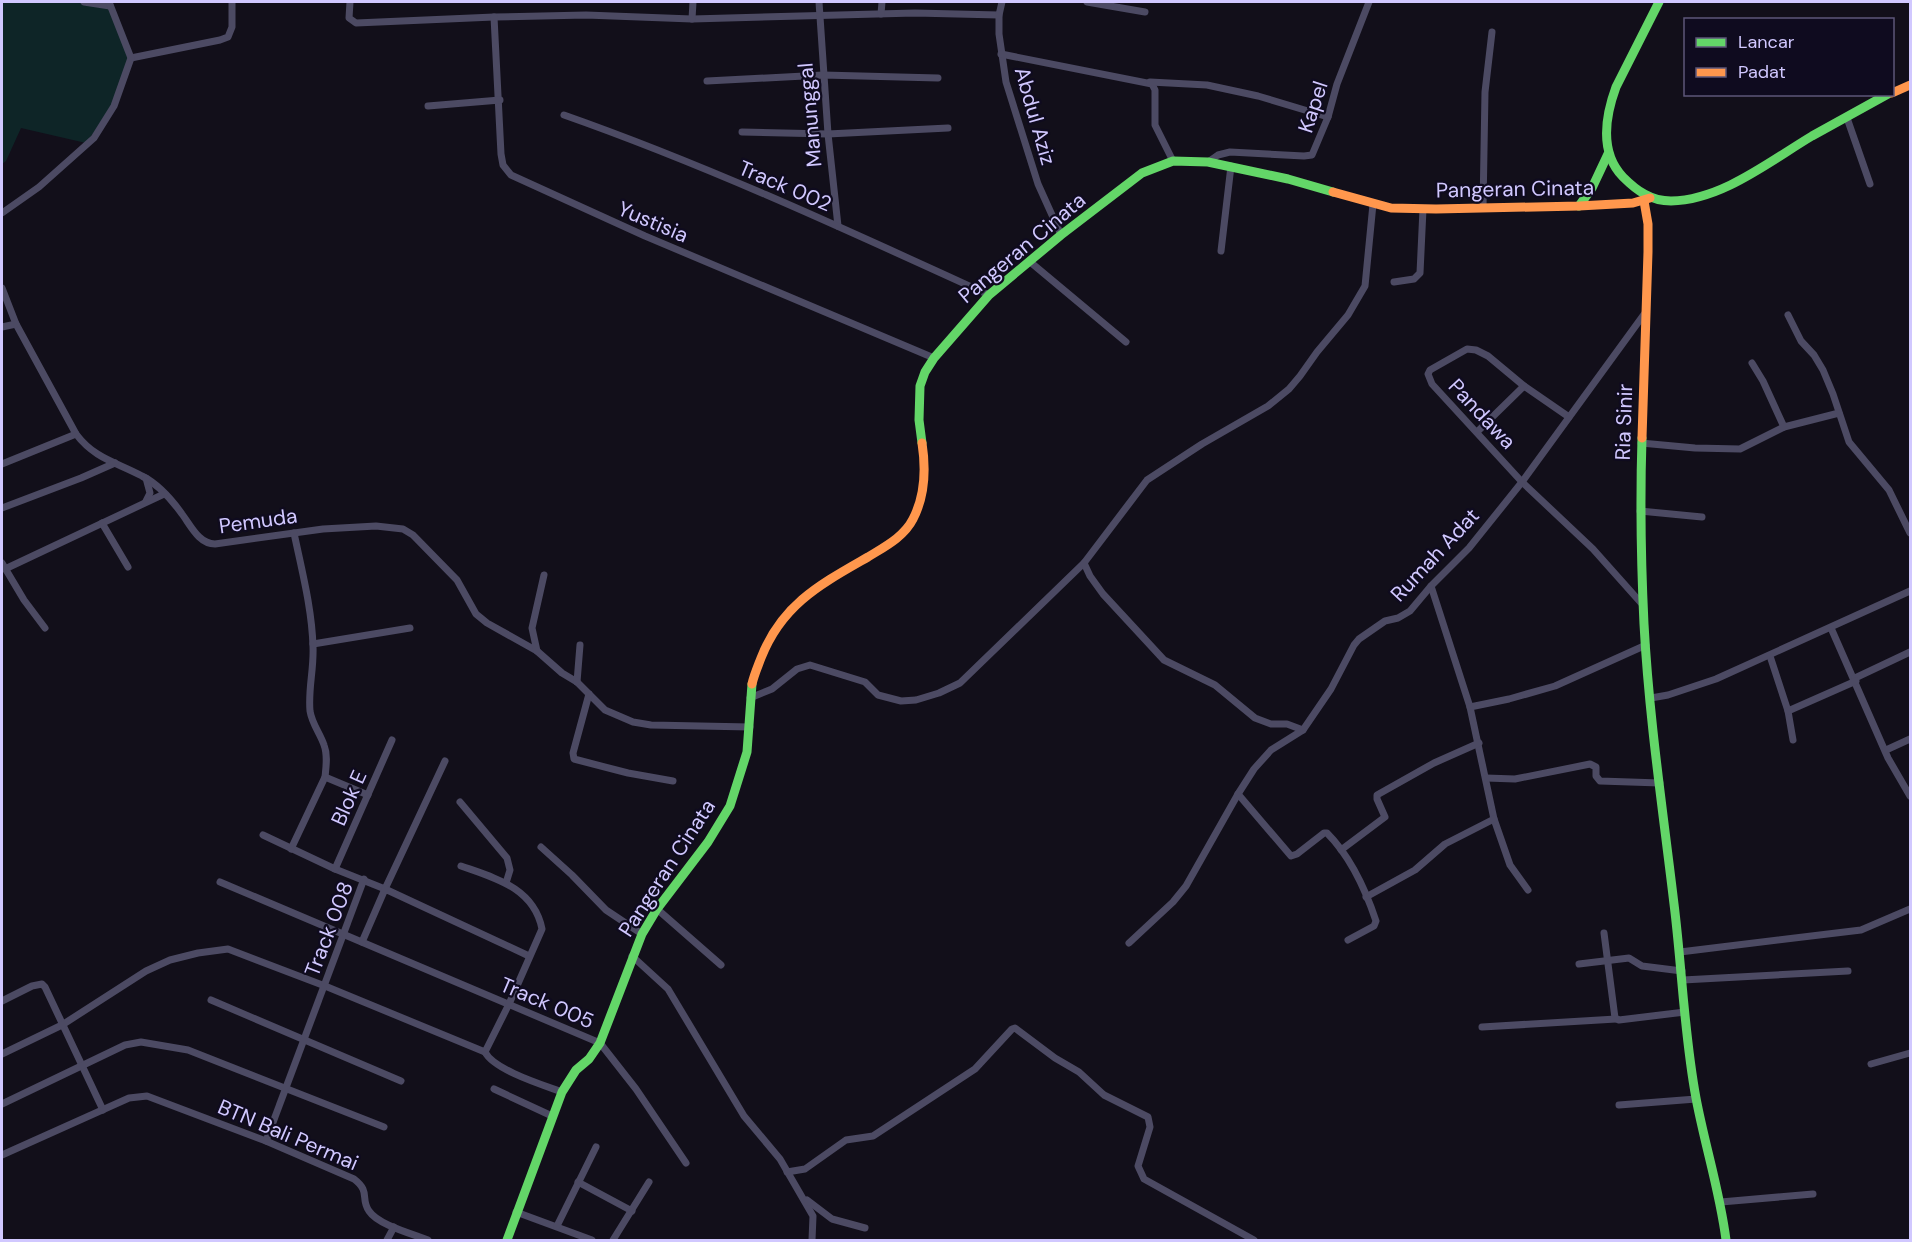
<svg xmlns="http://www.w3.org/2000/svg" width="1912" height="1242" font-family="'DM Sans',sans-serif">
<style>
.green{fill:#0e2527}
.lines{fill:none;stroke-linecap:round;stroke-linejoin:round}
.street{stroke:#4c4a63;stroke-width:7}
.fast{stroke:#63d668;stroke-width:9}
.slow{stroke:#ff974d;stroke-width:9}
.labels{text-anchor:middle;dominant-baseline:central;stroke-width:4.5;stroke-linejoin:round;paint-order:stroke}
.street-label{font-size:21px;fill:#d1c8ff;stroke:#0f0b1f}
</style>
<rect width="100%" height="100%" fill="#120f1a"/>
<polygon class="green" points="2,2 82,2 109,7 130,58 110,111 86,143 21,128 6,161 2,164"/>
<g class="lines">
<g class="street">
<polyline points="84,2 110,6"/>
<polyline points="350,2 349,18 356,23 494,17 586,15 692,19 915,13 999,15"/>
<polyline points="819,2 828,134 838,226"/>
<polyline points="1002,2 999,15 999,34 1006,82 1038,184 1061,235"/>
<polyline points="1087,2 1145,12"/>
<polyline points="881,14 882,2"/>
<polyline points="494,17 501,154 503,165 511,175 645,236 934,358"/>
<polyline points="692,19 693,2"/>
<polyline points="1001,54 1152,84 1155,90 1155,125 1173,161"/>
<polyline points="131,58 220,40 228,37 232,27 232,2"/>
<polyline points="707,81 823,75 938,78"/>
<polyline points="1150,82 1207,85 1258,96 1328,117"/>
<polyline points="428,106 500,100"/>
<path d="M564 115C709 166 849 231 989 295"/>
<polyline points="1847,118 1870,184"/>
<polyline points="742,132 828,134 948,128"/>
<polyline points="1208,162 1218,155 1230,152 1304,156 1312,155 1328,117 1337,84 1369,2"/>
<polyline points="1483,208 1485,92 1492,32"/>
<polyline points="2,213 39,187 94,138 114,106 131,58 109,2"/>
<polyline points="1221,251 1231,166"/>
<polyline points="1029,261 1126,342"/>
<polyline points="1394,282 1414,279 1420,273 1423,209"/>
<path d="M2 288 16 324 76 434C95 459 116 462 142 476 158 484 172 500 182 514 191 526 199 544 215 544L323 529 376 526 403 529 413 535 457 580 476 614 487 623 537 651 562 673 577 682 605 710 633 722 651 725 750 727"/>
<polyline points="1788,315 1801,341 1814,355 1823,370 1833,394 1849,442 1889,490 1910,533"/>
<polyline points="2,327 16,324"/>
<polyline points="1752,363 1763,381 1784,427"/>
<polyline points="1569,417 1524,386 1488,356 1476,350 1467,349 1430,370 1428,374 1432,384 1522,482 1593,549 1642,604"/>
<polyline points="1477,432 1524,386"/>
<polyline points="1641,443 1695,448 1740,449 1784,427 1839,413"/>
<polyline points="2,464 76,434"/>
<polyline points="146,501 150,493 146,478"/>
<polyline points="2,508 81,478 115,463"/>
<polyline points="1640,511 1702,517"/>
<polyline points="102,523 128,567"/>
<polyline points="2,563 24,600 45,628"/>
<polyline points="5,569 164,494"/>
<polyline points="1431,586 1470,707 1494,819 1510,865 1528,890"/>
<polyline points="1831,628 1888,758 1910,796"/>
<polyline points="313,644 410,628"/>
<polyline points="537,651 532,628 544,575"/>
<polyline points="1770,656 1788,711 1793,740"/>
<polyline points="1855,678 1910,652"/>
<polyline points="577,682 580,645"/>
<polyline points="589,694 573,753 574,759 628,773 673,781"/>
<polyline points="750,698 772,689 797,669 810,665 865,682 878,695 901,701 916,700 939,693 960,683 1084,563"/>
<polyline points="1651,698 1668,695 1716,679 1910,591"/>
<polyline points="1470,707 1509,699 1555,686 1646,645"/>
<polyline points="1788,711 1856,681"/>
<polyline points="1303,730 1287,724 1271,724 1255,718 1215,685 1164,660 1103,594 1090,576 1084,563 1147,480 1202,444 1268,406 1289,389 1300,376 1317,352 1348,315 1365,286 1373,204"/>
<polyline points="1886,750 1910,739"/>
<polyline points="325,777 368,795"/>
<polyline points="1486,778 1515,779 1590,764 1596,767 1596,776 1600,781 1660,783"/>
<path d="M1238 794 1291 856 1297 854 1324 833H1327C1350 856 1366 891 1376 921L1374 926 1348 940"/>
<polyline points="460,802 507,858 510,870 506,883"/>
<polyline points="263,835 335,869 385,889 445,761"/>
<polyline points="541,847 572,875 606,910 642,934"/>
<path d="M291 849 325 777C326 767 328 755 324 745 320 733 312 724 310 711 308 689 314 669 313 647 312 609 302 571 294 533"/>
<polyline points="1341,850 1385,817 1377,799 1377,795 1434,763 1479,743"/>
<polyline points="335,869 392,740"/>
<polyline points="220,882 600,1043 636,1089 686,1163"/>
<polyline points="1366,897 1415,870 1445,844 1494,819"/>
<polyline points="657,909 721,965"/>
<polyline points="1604,933 1615,1018 1619,1020 1685,1012"/>
<polyline points="362,942 385,889 529,956"/>
<polyline points="1129,943 1173,902 1186,886 1238,794 1254,769 1271,750 1303,730 1331,689 1354,645 1359,639 1385,621 1398,618 1410,611 1431,586 1469,548 1522,482 1645,313"/>
<polyline points="1680,952 1861,930 1910,909"/>
<polyline points="632,956 668,989 744,1116 780,1159 813,1216 812,1240"/>
<polyline points="1579,964 1629,958 1642,966 1682,971"/>
<polyline points="1683,980 1848,971"/>
<polyline points="211,1000 401,1081"/>
<polyline points="2,1001 32,986 42,984 45,987 103,1110"/>
<polyline points="1482,1027 1616,1019"/>
<path d="M485 1052C494 1070 543 1085 562 1092"/>
<path d="M2 1054 62 1025 146 971 170 960 198 953 228 949 325 986 485 1052 509 1004 542 929C534 888 495 878 461 866"/>
<polyline points="1871,1064 1910,1053"/>
<polyline points="494,1089 552,1116"/>
<polyline points="2,1104 125,1045 141,1042 188,1050 384,1127"/>
<polyline points="1619,1105 1696,1099"/>
<polyline points="266,1141 364,879"/>
<path d="M2 1155 129 1098 147 1096 266 1141 354 1179C371 1192 360 1198 369 1211 378 1225 413 1234 428 1240"/>
<polyline points="787,1172 805,1169 846,1140 873,1136 975,1069 1012,1029 1015,1028 1055,1058 1079,1072 1104,1095 1148,1117 1150,1127 1138,1166 1144,1179 1254,1240"/>
<polyline points="578,1182 632,1211"/>
<polyline points="807,1200 832,1219 865,1228"/>
<polyline points="1721,1202 1813,1194"/>
<polyline points="516,1212 592,1240"/>
<polyline points="557,1226 596,1147"/>
<polyline points="387,1240 394,1227"/>
<polyline points="613,1240 649,1182"/>
</g>
<g class="fast">
<path d="M1659 2 1616 87C1605 117 1599 152 1623 177 1637 191 1651 201 1671 201 1722 200 1770 161 1812 136 1837 122 1863 108 1888 94"/>
<polyline points="1579,206 1592,188 1608,154"/>
<path d="M1642 438C1640 500 1641 562 1644 624 1649 718 1663 811 1674 904 1682 968 1684 1034 1696 1098 1705 1146 1720 1192 1726 1240"/>
<polyline points="922,443 919,420 920,386 925,372 934,358 989,295 1061,235 1142,173 1173,161 1208,162 1288,179 1333,192"/>
<polyline points="507,1240 562,1092 576,1070 589,1059 600,1043 642,934 657,909 708,842 730,806 747,752 752,684"/>
</g>
<g class="slow">
<polyline points="1892,93 1910,85"/>
<polyline points="1333,192 1391,208 1436,209 1579,206 1633,203 1650,198"/>
<polyline points="1642,438 1648,252 1648,224 1644,201"/>
<path d="M752 684C754 675 758 666 761 658 782 604 821 584 868 557 884 547 904 537 913 519 925 496 926 469 922 443"/>
</g>
</g>
<g class="labels">
<g class="street-label">
<text transform="translate(1313 107) rotate(-72)">Kapel</text>
<text transform="translate(810 115) rotate(-95)">Manunggal</text>
<text transform="translate(1035 116) rotate(74)">Abdul Aziz</text>
<text transform="translate(785 186) rotate(23)">Track 002</text>
<text transform="translate(1515 189) rotate(-1)">Pangeran Cinata</text>
<text transform="translate(653 222) rotate(23)">Yustisia</text>
<text transform="translate(1022 248) rotate(-40)">Pangeran Cinata</text>
<text transform="translate(1482 414) rotate(47)">Pandawa</text>
<text transform="translate(1624 422) rotate(-88)">Ria Sinir</text>
<text transform="translate(258 521) rotate(-8)">Pemuda</text>
<text transform="translate(1435 555) rotate(-47)">Rumah Adat</text>
<text transform="translate(349 798) rotate(-66)">Blok E</text>
<text transform="translate(667 868) rotate(-57)">Pangeran Cinata</text>
<text transform="translate(329 929) rotate(-69)">Track 008</text>
<text transform="translate(547 1003) rotate(23)">Track 005</text>
<text transform="translate(288 1135) rotate(23)">BTN Bali Permai</text>
</g>
</g>
<rect width="1912" height="1242" fill="none" stroke="#d1c8ff" stroke-width="6"/>
<rect x="1684" y="18" width="210" height="78" fill="#0f0b1f" stroke="#5d5779" stroke-width="1.5"/>
<rect x="1696" y="38" width="30" height="9" fill="#63d668" stroke="#5d5779" stroke-width="1.5"/>
<text x="1738" y="48" font-size="18" fill="#d1c8ff">Lancar</text>
<rect x="1696" y="68" width="30" height="9" fill="#ff974d" stroke="#5d5779" stroke-width="1.5"/>
<text x="1738" y="78" font-size="18" fill="#d1c8ff">Padat</text>
</svg>
